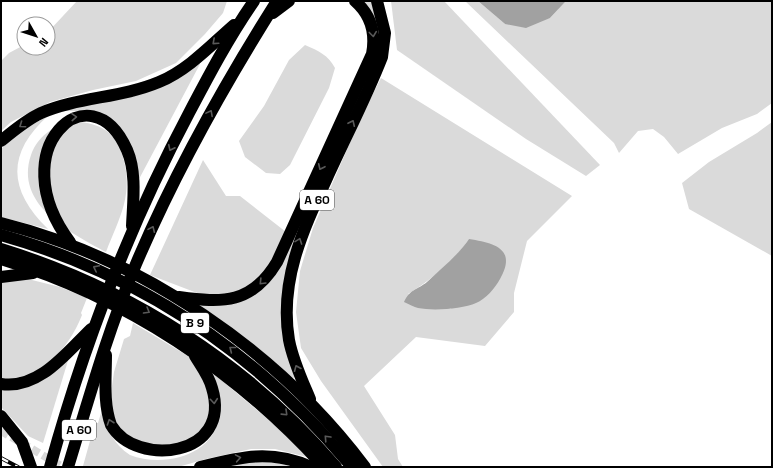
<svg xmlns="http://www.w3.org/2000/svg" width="773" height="468" font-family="'Space Grotesk',sans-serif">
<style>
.green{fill:#dadada;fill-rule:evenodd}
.water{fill:#a1a1a1}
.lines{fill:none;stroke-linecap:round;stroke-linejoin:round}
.secondary-tunnel{stroke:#d9d9d9;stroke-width:8;stroke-dasharray:8 4;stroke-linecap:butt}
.highway{stroke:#000;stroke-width:12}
.rail-casing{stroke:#000;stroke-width:4}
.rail{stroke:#fff;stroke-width:2.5;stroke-dasharray:8;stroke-linecap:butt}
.oneway{stroke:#595959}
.labels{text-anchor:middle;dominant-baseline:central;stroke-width:4;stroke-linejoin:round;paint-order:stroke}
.shield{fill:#fff;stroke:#4c4c4c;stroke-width:1}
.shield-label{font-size:12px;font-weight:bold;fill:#000}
</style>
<rect width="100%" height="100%" fill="#fff"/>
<g class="green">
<polygon points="77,1 227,1 223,13 205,34 176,63 136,81 93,90 50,102 11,122 1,131 1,61 9,53 24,45 24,48 48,48 48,32"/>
<path d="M362 1H372C380 19 382 34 379 53L299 231 287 271 282 307 283 331 295 377 293 378 258 348 201 306C206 304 215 306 222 305 248 303 265 290 279 268L375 55C379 36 376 17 362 1Z"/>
<polygon points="391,1 444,1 600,165 586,176 526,139 397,50"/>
<polygon points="465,1 478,1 505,24 550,18 566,1 772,1 772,103 757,114 722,128 678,154 664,137 653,129 638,131 619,153 614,143"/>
<path d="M305 45C319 51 328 55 335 68L329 88 290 165 280 174 266 173 245 157 239 141 264 106 289 60Z"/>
<polygon points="198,62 200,64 138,181 136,166 94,113 82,111 62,111"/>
<path d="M381 78 572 196 527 241 514 293V312L485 346 416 337 364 386 395 435 398 459 403 467H383L321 381 301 348 296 312 300 271 313 228 361 117ZM469 239 451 309 408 294C431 280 454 261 469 239Z"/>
<path d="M49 115C6 153 8 190 48 229L1 217V149L18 133Z"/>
<path d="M71 121C96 123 114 128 122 154 135 194 119 218 106 252 71 233 14 205 31 155 38 136 52 127 71 121Z"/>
<polygon points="772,122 772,256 689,209 682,183 709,162 757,133"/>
<polygon points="203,160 226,196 240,196 286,232 277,257 258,282 236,295 205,296 150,275"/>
<path d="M28 279 60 287 87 298 81 313 82 315C68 350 41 380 1 379V280Z"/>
<polygon points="133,323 188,356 196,365 207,384 210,405 205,429 179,453 165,456 153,455 118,429 112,411 111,393 114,372 124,339 130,336"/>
<polygon points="70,354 43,443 28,436 1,407 1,388"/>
<path d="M214 374 276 426 307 457 275 449H251L206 459 178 467 83 466 95 423H98L101 413C108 430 114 445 130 455 163 468 215 456 219 415 220 403 215 387 213 375Z"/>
<polygon points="254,461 271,462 295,467 224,467"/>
</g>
<g class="water">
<polygon points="478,1 566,1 550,18 526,28 505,24"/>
<path d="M469 239C495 243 517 249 500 279 495 288 486 299 476 303 463 309 433 311 418 308 414 307 409 304 404 302 410 289 417 290 427 282 442 268 458 255 469 239Z"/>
</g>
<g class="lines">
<polyline class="secondary-tunnel" points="1,431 63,467"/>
<g class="highway">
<polyline points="273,13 289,1"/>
<path d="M1 141C13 131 26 120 41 113 78 97 121 98 159 82 188 70 211 45 234 25"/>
<path d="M1 223C142 258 278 351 365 467"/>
<path d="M1 235C143 275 258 354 352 467"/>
<path d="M70 242C0 149 91 67 127 150 137 173 133 202 132 226"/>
<path d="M1 249C131 289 247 363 336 467"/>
<path d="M1 259C126 297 236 370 324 467"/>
<polyline points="1,277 33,273"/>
<path d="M179 297C223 303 252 304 277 262L372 54C376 33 371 15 355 1"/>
<path d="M106 355C106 378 103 403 111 425 136 468 233 457 212 388 209 376 201 366 195 356"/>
<path d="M1 384C39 390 67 352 91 329"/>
<path d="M310 399C302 380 293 361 289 340 279 281 303 230 327 178 345 138 366 98 382 57L385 33 377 1"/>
<polyline points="1,416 22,442 31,467"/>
<path d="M50 467C84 344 129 226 189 113 209 75 229 37 254 1"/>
<path d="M68 467C89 398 108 330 136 264 175 172 224 85 277 1"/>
<path d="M200 467C240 457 271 449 311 467"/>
</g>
<g class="rail-casing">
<polyline id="rail" points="1,458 18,467"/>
</g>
<use href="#rail" class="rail"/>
</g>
<defs><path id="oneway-chevron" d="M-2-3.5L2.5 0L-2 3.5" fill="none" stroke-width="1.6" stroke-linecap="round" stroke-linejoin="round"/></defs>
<g class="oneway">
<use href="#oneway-chevron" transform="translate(373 34) rotate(83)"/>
<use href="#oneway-chevron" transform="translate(215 42) rotate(138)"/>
<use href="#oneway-chevron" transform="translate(210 113) rotate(-62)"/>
<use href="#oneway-chevron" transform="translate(74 117) rotate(-3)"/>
<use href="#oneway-chevron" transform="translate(352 123) rotate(-65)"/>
<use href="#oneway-chevron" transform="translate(22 125) rotate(145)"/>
<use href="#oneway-chevron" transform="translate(171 148) rotate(116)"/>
<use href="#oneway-chevron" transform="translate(321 167) rotate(115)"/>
<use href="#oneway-chevron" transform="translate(152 229) rotate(-66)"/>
<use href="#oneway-chevron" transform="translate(299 241) rotate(-70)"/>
<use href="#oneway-chevron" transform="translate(96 268) rotate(-153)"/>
<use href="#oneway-chevron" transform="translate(262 282) rotate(134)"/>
<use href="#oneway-chevron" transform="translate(147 311) rotate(30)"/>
<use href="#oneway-chevron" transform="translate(232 349) rotate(-142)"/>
<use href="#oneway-chevron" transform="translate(297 368) rotate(-113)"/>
<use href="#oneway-chevron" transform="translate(214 401) rotate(85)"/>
<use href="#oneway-chevron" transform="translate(285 413) rotate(44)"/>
<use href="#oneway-chevron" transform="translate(110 422) rotate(-109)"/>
<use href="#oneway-chevron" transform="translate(327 438) rotate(-133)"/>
<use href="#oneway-chevron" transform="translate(238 458) rotate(-10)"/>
</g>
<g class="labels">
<g class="shield">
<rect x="300" y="190" width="34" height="20" rx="3"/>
<rect x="181" y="313" width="28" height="20" rx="3"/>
<rect x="62" y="420" width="34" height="20" rx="3"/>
</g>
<g class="shield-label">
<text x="317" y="200">A 60</text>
<text x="195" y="323">B 9</text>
<text x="79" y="430">A 60</text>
</g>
</g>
<rect width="773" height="468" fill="none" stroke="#000000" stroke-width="4"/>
<g transform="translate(36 36) rotate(129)"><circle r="19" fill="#ffffff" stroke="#999999"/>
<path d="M0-3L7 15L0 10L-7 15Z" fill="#000000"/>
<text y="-6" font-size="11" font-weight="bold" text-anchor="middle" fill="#000000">N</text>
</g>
</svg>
